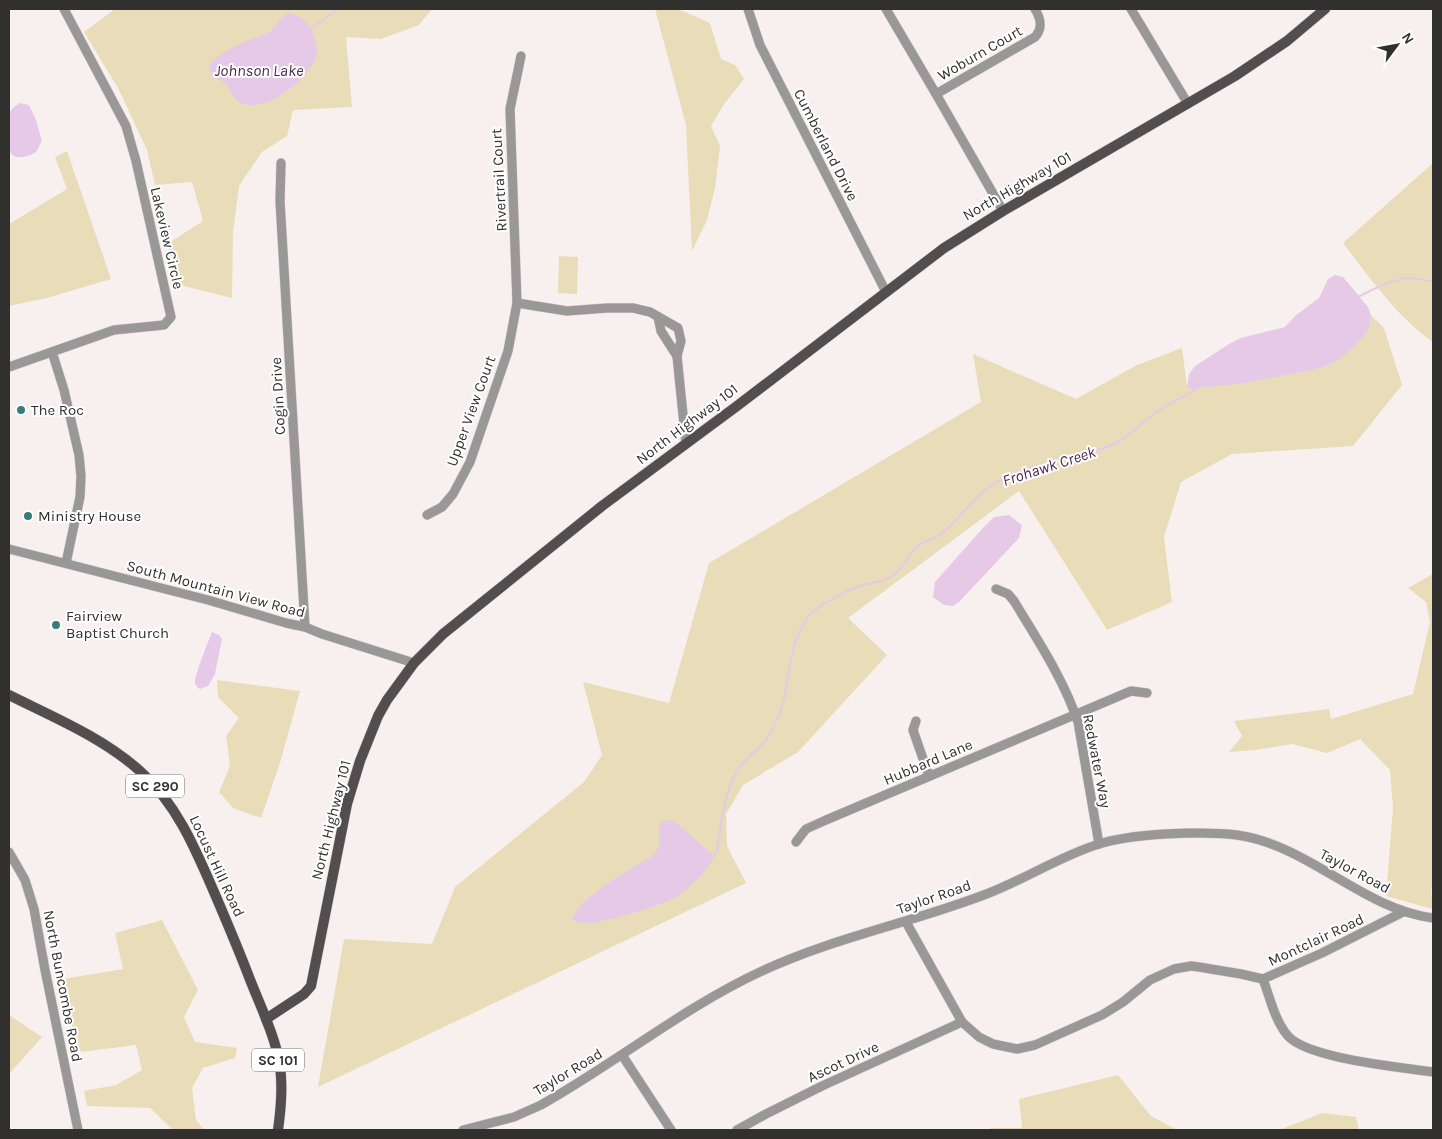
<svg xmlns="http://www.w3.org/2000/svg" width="1442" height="1139" font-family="Karla,sans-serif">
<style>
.green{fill:#e8ddb8}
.water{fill:#e5c9e7}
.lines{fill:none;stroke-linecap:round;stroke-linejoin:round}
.stream{stroke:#e5c9e7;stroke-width:2}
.minor-casing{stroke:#d4cdcc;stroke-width:10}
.major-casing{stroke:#d4cdcc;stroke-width:11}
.minor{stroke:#9a9798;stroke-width:9}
.major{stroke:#524d4f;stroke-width:10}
.poi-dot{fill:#347d7a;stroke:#fff;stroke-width:2}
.labels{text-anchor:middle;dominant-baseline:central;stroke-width:4;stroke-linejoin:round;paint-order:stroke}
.shield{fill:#fff;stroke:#706d6d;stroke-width:1}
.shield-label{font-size:14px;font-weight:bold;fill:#322f2f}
.street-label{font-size:15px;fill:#322f2f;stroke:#fff}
.poi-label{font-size:15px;fill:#322f2f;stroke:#fff;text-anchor:start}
.water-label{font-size:16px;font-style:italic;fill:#4c274f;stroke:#fff}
</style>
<rect width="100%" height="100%" fill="#f8f0ef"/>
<g class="green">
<polygon points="115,9 432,9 419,25 381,39 346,37 352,107 293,110 287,136 262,152 239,186 233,232 232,298 180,285 167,244 203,221 192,182 155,185 147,150 118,88 84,32"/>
<polygon points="655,9 678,9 710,23 721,59 735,65 744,79 724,104 711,126 720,146 715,188 707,220 692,251 686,125"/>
<polygon points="67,151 111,279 47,298 9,306 9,224 67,189 55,157"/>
<path d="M1433 163V342C1397 317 1370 278 1343 243Z"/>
<polygon points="559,256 578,257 577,294 558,293"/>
<polygon points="1371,315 1384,328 1402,385 1353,446 1232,454 1181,482 1164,537 1172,602 1107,630 1019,491 848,618 887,655 798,752 743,785 726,814 727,846 746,883 318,1087 344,939 432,944 455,887 584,782 602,755 583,682 669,703 709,563 981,402 973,354 1076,399 1137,365 1182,348 1187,387 1192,389 1249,382 1317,369 1334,363 1361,339 1370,327"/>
<polygon points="1433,574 1433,877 1431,895 1433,896 1433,909 1386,896 1393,808 1390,770 1360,739 1327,753 1292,744 1255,750 1229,752 1242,736 1234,721 1329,709 1331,719 1413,694 1430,622 1426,602 1408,588"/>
<polygon points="217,680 300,691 280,763 261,818 233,808 219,792 230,766 226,736 239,718 218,697"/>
<polygon points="162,920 198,990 184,1017 195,1042 237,1048 235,1058 203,1068 192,1088 196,1120 204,1130 173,1130 150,1108 87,1106 84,1091 116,1085 142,1070 136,1045 81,1052 57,980 123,969 115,933"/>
<polygon points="9,1015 42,1037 9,1074"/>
<polygon points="1118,1075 1151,1116 1177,1130 1181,1130 991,1130 990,1128 1022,1128 1019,1099"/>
<polygon points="1322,1113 1356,1117 1359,1130 1279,1130"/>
</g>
<g class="water">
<path d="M288 13C300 16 309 22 313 34 315 42 319 49 316 57 309 78 267 113 243 104 234 101 232 91 226 84 218 76 212 83 209 66 220 52 235 46 252 39 257 37 264 35 269 32 277 26 280 17 288 13Z"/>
<path d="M20 103 29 105 36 120 42 141C40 144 38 149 36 152 30 156 15 161 11 153 7 147 8 121 10 114 11 108 15 106 20 103Z"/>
<polygon points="1335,275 1343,277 1368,307 1371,315 1370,327 1361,339 1349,351 1334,363 1317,369 1245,383 1192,389 1187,387 1189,374 1195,366 1229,344 1241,338 1285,327 1295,316 1319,298 1328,279"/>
<polygon points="1009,515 1022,525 1019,538 959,602 953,606 944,605 933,597 935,582 982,529 994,517"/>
<path d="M212 632 219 635 222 639 215 674 208 686 200 689C197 687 196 686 195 683 194 676 209 640 212 632Z"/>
<path d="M673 820 714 856C707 872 692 886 678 896 664 905 596 926 579 923 576 922 575 921 572 919 581 895 632 869 654 855L659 846V827L663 821Z"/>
</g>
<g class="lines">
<g class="stream">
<polyline points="311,28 339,9"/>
<path d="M1358 297C1373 289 1389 281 1406 278 1413 277 1425 281 1433 281"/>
<path d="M714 856 717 851C722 821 723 786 744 762 752 752 764 746 770 734 774 726 779 716 782 707 790 678 789 646 806 620 814 606 848 590 863 585 873 582 883 582 892 576 903 569 907 557 916 548 924 540 937 539 945 531 964 514 977 492 1000 480 1035 462 1076 459 1112 445 1128 438 1140 424 1154 414 1168 404 1185 396 1200 387"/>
</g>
<g class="minor-casing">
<g id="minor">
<polyline points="748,9 760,45 886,292"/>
<polyline points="886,9 936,94 1003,211"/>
<polyline points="1131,9 1188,104"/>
<path d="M936 94 1035 37C1043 28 1041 19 1035 9"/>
<polyline points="281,163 280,201 305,627"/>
<polyline points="517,303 567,311 607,308 633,308 650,312 678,328 681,341 677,356 686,444"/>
<polyline points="658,317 661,331 677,356"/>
<polyline points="52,352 64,390 79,455 81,476 80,497 66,563"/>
<polyline points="9,367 114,330 164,325 171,317 136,161 126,126 64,9"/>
<polyline points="427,515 442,507 453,494 470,462 508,351 517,303 510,109 521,56"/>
<polyline points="9,549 208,600 286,623 305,627 322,634 414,663"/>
<path d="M996 589 1008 594 1014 601C1038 641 1063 678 1078 722L1099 844"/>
<polyline points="916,721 913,730 929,776"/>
<polyline points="796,842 806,829 826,820 1131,691 1147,693"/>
<polyline points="9,852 25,880 34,909 45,970 78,1130"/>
<polyline points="906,922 962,1022 979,1037 993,1044 1017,1049 1035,1045 1102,1015 1123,1002 1150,980 1174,969 1191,966 1199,967 1241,974 1263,979 1322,953 1403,912"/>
<path d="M1263 979C1270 998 1275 1021 1288 1036 1309 1059 1401 1067 1433 1072"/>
<polyline points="622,1055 671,1130"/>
<path d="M463 1130 514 1117 541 1105C616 1063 684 1007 762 971 835 937 915 922 989 893 1025 879 1059 857 1096 845 1130 833 1200 831 1237 835 1309 845 1362 909 1433 918"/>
<polyline points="737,1130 766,1114 822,1086 962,1022"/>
</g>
</g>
<g class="major-casing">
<g id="major">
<path d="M9 695C53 717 102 737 140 771 176 803 195 848 214 892 226 920 238 948 249 977 259 1003 276 1038 280 1066 283 1088 281 1109 278 1130"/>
<polyline points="266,1019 304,994 311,986 347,804 360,761 378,716 387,700 414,663 443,634 602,506 737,406 944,248 1003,211 1235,76 1287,41 1325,9"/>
</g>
</g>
<use href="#minor" class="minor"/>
<use href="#major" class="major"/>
</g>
<g class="poi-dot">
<circle cx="21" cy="410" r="5"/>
<circle cx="28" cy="516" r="5"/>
<circle cx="56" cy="625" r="5"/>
</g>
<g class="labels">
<g class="shield">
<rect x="126" y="774.5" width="58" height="23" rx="4"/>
<rect x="252" y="1048.5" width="52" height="23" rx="4"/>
</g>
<g class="shield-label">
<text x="155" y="786">SC 290</text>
<text x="278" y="1060">SC 101</text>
</g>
<g class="street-label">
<text transform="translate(980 53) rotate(-30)">Woburn Court</text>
<text transform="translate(826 145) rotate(63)">Cumberland Drive</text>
<text transform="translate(499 180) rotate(-93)">Rivertrail Court</text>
<text transform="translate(1017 186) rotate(-30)">North Highway 101</text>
<text transform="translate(167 238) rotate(77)">Lakeview Circle</text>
<text transform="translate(278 396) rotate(-93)">Cogin Drive</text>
<text transform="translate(471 411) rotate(-70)">Upper View Court</text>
<text transform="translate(687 424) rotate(-37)">North Highway 101</text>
<text transform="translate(216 589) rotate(15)">South Mountain View Road</text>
<text transform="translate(1097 761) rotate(79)">Redwater Way</text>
<text transform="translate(928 762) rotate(-23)">Hubbard Lane</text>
<text transform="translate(331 820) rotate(-76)">North Highway 101</text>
<text transform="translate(217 866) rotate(65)">Locust Hill Road</text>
<text transform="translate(1355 871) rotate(28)">Taylor Road</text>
<text transform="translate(934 897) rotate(-19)">Taylor Road</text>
<text transform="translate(1316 940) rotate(-25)">Montclair Road</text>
<text transform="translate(63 986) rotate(79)">North Buncombe Road</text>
<text transform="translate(843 1062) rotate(-25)">Ascot Drive</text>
<text transform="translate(568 1072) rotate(-31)">Taylor Road</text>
</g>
<g class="poi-label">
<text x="31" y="410">The Roc</text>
<text x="38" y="516">Ministry House</text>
<text x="66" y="616">Fairview<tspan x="66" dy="17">Baptist Church</tspan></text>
</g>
<g class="water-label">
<text x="259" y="70">Johnson Lake</text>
<text transform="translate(1049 466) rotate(-18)">Frohawk Creek</text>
</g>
</g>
<rect width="1442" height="1139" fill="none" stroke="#322f2f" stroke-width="20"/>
<g transform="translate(1397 45) rotate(58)" stroke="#ffffff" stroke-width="4" paint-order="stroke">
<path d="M0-4L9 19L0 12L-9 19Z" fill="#322f2f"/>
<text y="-8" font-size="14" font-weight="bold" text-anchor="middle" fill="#322f2f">N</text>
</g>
</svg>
